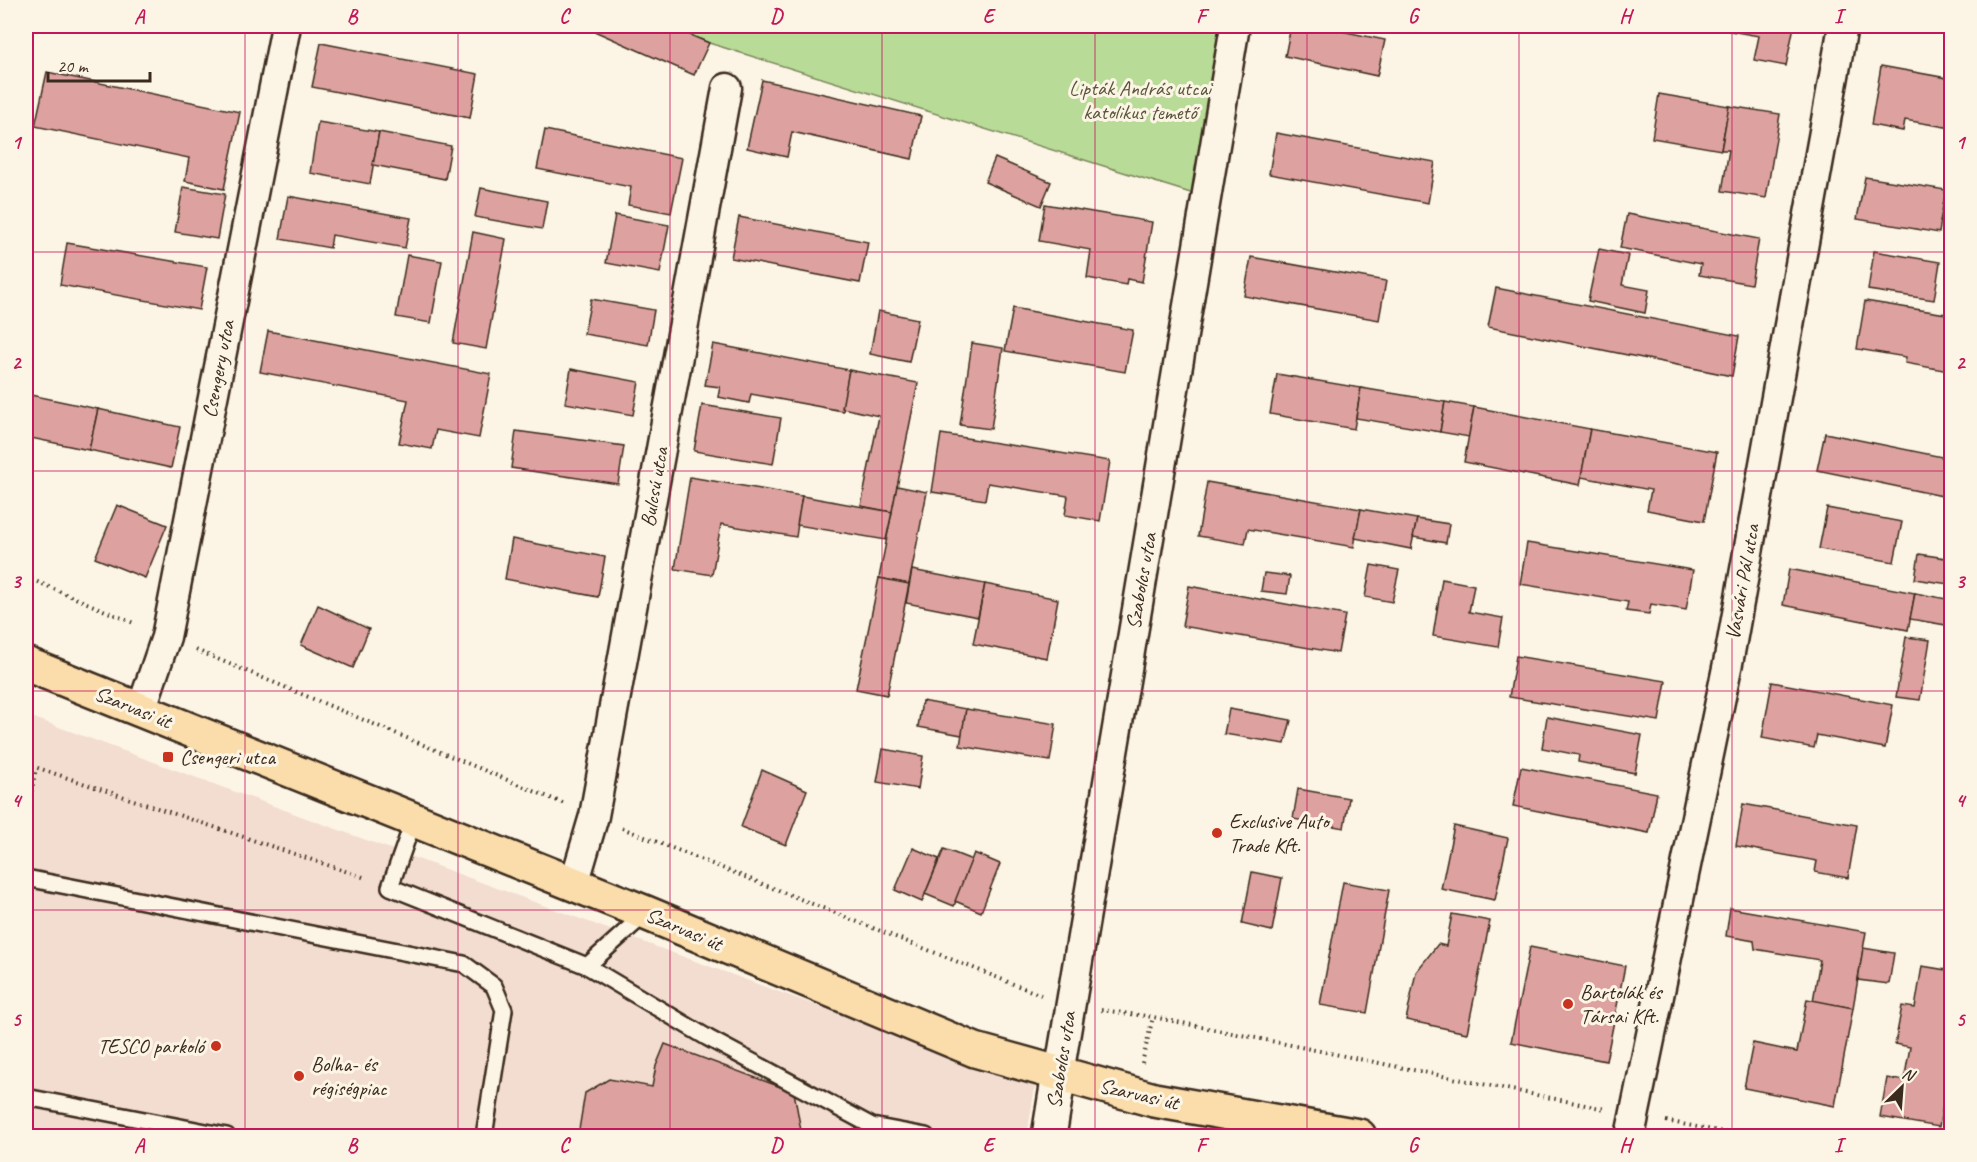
<svg xmlns="http://www.w3.org/2000/svg" width="1977" height="1162" font-family="Caveat,sans-serif">
<style>
.built{fill:#f3dcd0}
.green{fill:#b8dc97;stroke:#7a835a;stroke-width:1.5}
.building{fill:#dda29f;stroke:#3b2a1e;stroke-width:1.5}
.lines{fill:none;stroke-linecap:round;stroke-linejoin:round}
.service-casing{stroke:#3b2a1e;stroke-width:20}
.minor-casing{stroke:#3b2a1e;stroke-width:33}
.tertiary-casing{stroke:#3b2a1e;stroke-width:38}
.primary-casing{stroke:#3b2a1e;stroke-width:38}
.path{stroke:#3b2a1e;stroke-width:4;stroke-dasharray:1.5 4.5;stroke-linecap:butt}
.service{stroke:#fcf5e5;stroke-width:15}
.minor{stroke:#fcf5e5;stroke-width:28}
.tertiary{stroke:#fcf5e5;stroke-width:33}
.primary{stroke:#faddab;stroke-width:33}
.grid{fill:none;stroke:#c2185b;stroke-width:1.5;stroke-opacity:0.55}
.poi-dot{fill:#c8321e;stroke:#fcf5e5;stroke-width:2}
.labels{text-anchor:middle;dominant-baseline:central;stroke-width:6;stroke-linejoin:round;paint-order:stroke}
.park-label{font-size:21px;fill:#5a563c;stroke:#fcf5e5}
.street-label{font-size:21px;fill:#3b2a1e;stroke:#fcf5e5}
.poi-label{font-size:21px;fill:#3b2a1e;stroke:#fcf5e5;text-anchor:start}
.neatline{fill:none;stroke:#c2185b;stroke-width:2}
.grid-label{font-size:20px;text-anchor:middle;font-weight:bold;fill:#c2185b}
</style>
<rect width="100%" height="100%" fill="#fcf5e5"/>
<filter id="ink" filterUnits="userSpaceOnUse"><feTurbulence type="fractalNoise" baseFrequency=".0167" numOctaves="2"/><feDisplacementMap in="SourceGraphic" scale="12" xChannelSelector="R" yChannelSelector="G"/><feConvolveMatrix kernelMatrix="1 2 1 2 8 2 1 2 1" color-interpolation-filters="sRGB"/></filter>
<g filter="url(#ink)">
<polygon class="built" points="26,715 1035,1086 1027,1136 26,1136"/>
<polygon class="green" points="669,26 1232,26 1197,195 709,43"/>
<g class="building">
<polygon points="583,26 669,26 709,43 694,75"/>
<polygon points="1291,26 1317,26 1385,40 1377,76 1285,56"/>
<polygon points="1702,26 1794,26 1786,66 1754,60 1759,36"/>
<polygon points="321,43 478,74 470,118 312,87"/>
<polygon points="1881,66 1952,79 1952,128 1905,120 1903,131 1871,125"/>
<polygon points="47,72 240,112 224,189 185,181 189,158 35,126"/>
<polygon points="762,80 921,116 912,159 792,132 787,157 747,148"/>
<polygon points="1659,94 1729,106 1721,150 1652,138"/>
<polygon points="1729,106 1780,114 1766,198 1722,191 1729,150 1721,150"/>
<polygon points="318,122 379,132 370,184 310,173"/>
<polygon points="545,130 682,158 671,213 628,205 631,187 537,169"/>
<polygon points="379,132 451,146 445,179 373,165"/>
<polygon points="1276,133 1435,162 1428,203 1269,174"/>
<polygon points="995,158 1051,182 1041,206 985,182"/>
<polygon points="1865,177 1946,190 1939,233 1857,219"/>
<polygon points="183,187 225,194 217,239 175,232"/>
<polygon points="481,188 547,201 542,229 475,217"/>
<polygon points="1946,190 1952,191 1952,224 1940,222"/>
<polygon points="288,196 411,218 405,248 332,235 330,248 280,239"/>
<polygon points="1045,204 1152,222 1142,282 1127,279 1126,285 1087,278 1091,250 1039,241"/>
<polygon points="1627,214 1759,239 1751,284 1699,275 1701,264 1620,248"/>
<polygon points="615,215 669,225 660,273 606,263"/>
<polygon points="739,217 868,242 860,283 731,258"/>
<polygon points="473,232 506,239 486,349 453,343"/>
<polygon points="67,243 207,267 199,310 60,285"/>
<polygon points="1599,249 1628,255 1622,285 1649,290 1645,313 1588,301"/>
<polygon points="1874,251 1940,262 1934,300 1868,290"/>
<polygon points="407,255 442,261 431,323 396,317"/>
<polygon points="1251,257 1386,281 1379,320 1244,296"/>
<polygon points="1496,288 1739,336 1732,376 1488,327"/>
<polygon points="591,299 654,310 648,345 584,334"/>
<polygon points="1865,301 1952,315 1952,386 1947,385 1949,371 1905,363 1906,357 1857,349"/>
<polygon points="1013,308 1133,330 1125,372 1005,351"/>
<polygon points="878,311 918,319 909,362 870,354"/>
<polygon points="268,331 491,374 479,438 436,430 432,449 399,443 408,400 260,372"/>
<polygon points="972,343 1003,348 991,429 960,425"/>
<polygon points="713,344 849,370 843,411 751,394 749,403 718,397 720,387 705,385"/>
<polygon points="571,369 639,382 633,415 565,403"/>
<polygon points="849,370 918,383 892,512 861,506 879,416 842,408"/>
<polygon points="1277,374 1361,388 1354,429 1270,414"/>
<polygon points="1361,388 1445,402 1440,432 1356,418"/>
<polygon points="26,394 98,409 89,450 26,437"/>
<polygon points="1445,402 1474,407 1469,437 1440,432"/>
<polygon points="702,405 781,418 773,464 694,451"/>
<polygon points="1474,407 1590,429 1580,485 1464,462"/>
<polygon points="98,409 180,427 171,468 89,450"/>
<polygon points="1590,429 1717,452 1704,521 1647,510 1651,490 1581,477"/>
<polygon points="516,431 624,446 618,484 511,468"/>
<polygon points="1825,433 1952,459 1952,498 1817,470"/>
<polygon points="941,434 1110,461 1100,521 1065,515 1068,496 988,483 985,500 932,492"/>
<polygon points="690,477 802,496 796,537 721,524 712,575 675,569"/>
<polygon points="1207,482 1361,509 1354,547 1248,529 1245,544 1198,536"/>
<polygon points="897,486 927,492 909,584 879,578"/>
<polygon points="802,496 892,512 886,540 797,525"/>
<polygon points="117,505 167,525 145,578 95,558"/>
<polygon points="1827,508 1902,522 1894,562 1819,549"/>
<polygon points="1361,509 1417,519 1411,549 1355,538"/>
<polygon points="1417,519 1449,524 1446,543 1413,537"/>
<polygon points="512,539 605,557 598,597 505,579"/>
<polygon points="1527,543 1693,570 1686,610 1651,604 1649,614 1626,611 1628,602 1520,584"/>
<polygon points="1919,554 1952,559 1949,584 1915,579"/>
<polygon points="1371,565 1399,570 1392,602 1365,597"/>
<polygon points="1789,569 1915,593 1908,630 1783,605"/>
<polygon points="912,570 985,584 978,617 906,603"/>
<polygon points="1264,573 1290,576 1287,594 1261,591"/>
<polygon points="879,578 909,584 887,695 856,689"/>
<polygon points="1442,579 1474,585 1469,612 1503,618 1498,647 1433,636"/>
<polygon points="985,584 1058,599 1047,658 973,644"/>
<polygon points="1189,586 1345,615 1338,653 1182,626"/>
<polygon points="1915,593 1952,600 1952,626 1910,619"/>
<polygon points="318,605 369,629 353,668 301,645"/>
<polygon points="1906,637 1930,640 1920,700 1896,697"/>
<polygon points="1516,656 1666,681 1659,721 1509,697"/>
<polygon points="1772,682 1893,705 1885,748 1817,735 1814,748 1762,738"/>
<polygon points="922,701 966,709 962,735 918,727"/>
<polygon points="966,709 1056,724 1050,761 960,746"/>
<polygon points="1229,709 1291,720 1285,744 1224,734"/>
<polygon points="1547,717 1642,735 1635,773 1578,762 1579,755 1542,748"/>
<polygon points="883,749 923,756 918,789 877,782"/>
<polygon points="1521,767 1657,793 1649,833 1513,806"/>
<polygon points="762,770 807,790 786,845 741,827"/>
<polygon points="1298,789 1349,798 1344,828 1293,819"/>
<polygon points="1743,804 1857,825 1848,878 1815,872 1817,861 1736,846"/>
<polygon points="1454,826 1508,838 1495,900 1441,889"/>
<polygon points="913,848 939,859 922,902 895,890"/>
<polygon points="944,849 972,860 954,906 925,894"/>
<polygon points="974,853 1000,864 981,912 955,901"/>
<polygon points="1252,872 1282,878 1272,931 1242,924"/>
<polygon points="1343,882 1389,890 1367,1013 1320,1005"/>
<polygon points="1730,908 1866,932 1853,1008 1813,1001 1820,960 1755,949 1754,941 1726,936"/>
<polygon points="1452,914 1490,921 1467,1033 1406,1020 1416,972 1438,944 1446,946"/>
<polygon points="1530,947 1625,966 1606,1061 1511,1042"/>
<polygon points="1863,948 1894,953 1889,984 1858,980"/>
<polygon points="1922,966 1952,971 1952,1057 1939,1127 1880,1117 1887,1078 1904,1081 1910,1047 1895,1044 1902,1006 1915,1008"/>
<polygon points="1807,999 1853,1008 1835,1106 1744,1088 1753,1043 1797,1052"/>
<polygon points="665,1044 794,1092 802,1136 578,1136 585,1093 609,1079 652,1087 656,1066"/>
</g>
<g class="lines">
<g class="service-casing">
<g id="service">
<polyline points="414,819 390,887 587,966 646,913"/>
<polyline points="26,878 464,964 494,986 504,1010 484,1136"/>
<polyline points="587,966 708,1038 872,1126 926,1136"/>
<polyline points="26,1097 227,1136"/>
</g>
</g>
<g class="minor-casing">
<g id="minor">
<polyline points="141,710 166,637 286,26"/>
<polyline points="574,884 594,816 727,88"/>
<polyline points="1059,1074 1235,26"/>
<polyline points="1630,1136 1729,658 1843,26"/>
</g>
</g>
<g class="tertiary-casing">
<polyline id="tertiary" points="1049,1136 1059,1074"/>
</g>
<g class="primary-casing">
<polyline id="primary" points="26,664 646,913 975,1050 1154,1100 1359,1136"/>
</g>
<g class="path">
<polyline points="26,577 136,624"/>
<polyline points="196,650 565,804"/>
<polyline points="26,764 366,878"/>
<polyline points="26,821 36,768"/>
<polyline points="622,828 1041,995"/>
<polyline points="1101,1010 1153,1017 1605,1109"/>
<polyline points="1142,1063 1153,1017"/>
<polyline points="1666,1121 1744,1136"/>
</g>
<use href="#service" class="service"/>
<use href="#minor" class="minor"/>
<use href="#tertiary" class="tertiary"/>
<use href="#primary" class="primary"/>
</g>
</g>
<path class="grid" d="M245 26V1136M458 26V1136M670 26V1136M882 26V1136M1095 26V1136M1307 26V1136M1519 26V1136M1732 26V1136M26 252H1952M26 471H1952M26 691H1952M26 910H1952"/>
<g class="poi-dot">
<rect x="162" y="751" width="12" height="12" rx="3"/>
<circle cx="1217" cy="833" r="6"/>
<circle cx="1568" cy="1004" r="6"/>
<circle cx="216" cy="1046" r="6"/>
<circle cx="299" cy="1076" r="6"/>
</g>
<g class="labels">
<g class="park-label">
<text x="1140" y="88">Lipták András utcai<tspan x="1140" dy="24">katolikus temető</tspan></text>
</g>
<g class="street-label">
<text transform="translate(218 369) rotate(-79)">Csengery utca</text>
<text transform="translate(654 487) rotate(-80)">Bulcsú utca</text>
<text transform="translate(1141 581) rotate(-80)">Szabolcs utca</text>
<text transform="translate(1742 582) rotate(-80)">Vasvári Pál utca</text>
<text transform="translate(133 707) rotate(22)">Szarvasi út</text>
<text transform="translate(684 929) rotate(23)">Szarvasi út</text>
<text transform="translate(1061 1060) rotate(-81)">Szabolcs utca</text>
<text transform="translate(1139 1094) rotate(13)">Szarvasi út</text>
</g>
<g class="poi-label">
<text x="180" y="757">Csengeri utca</text>
<text x="1229" y="821">Exclusive Auto<tspan x="1229" dy="24">Trade Kft.</tspan></text>
<text x="1580" y="992">Bartolák és<tspan x="1580" dy="24">Társai Kft.</tspan></text>
<text x="204" y="1046" text-anchor="end">TESCO parkoló</text>
<text x="311" y="1064">Bolha- és<tspan x="311" dy="24">régiségpiac</tspan></text>
</g>
</g>
<rect width="1977" height="1162" fill="none" stroke="#fcf5e5" stroke-width="66"/>
<g transform="translate(1902 1087) rotate(25)" stroke="#fcf5e5" stroke-width="4.5" paint-order="stroke">
<path d="M0-4.5L10 22L0 15L-10 22Z" fill="#3b2a1e"/>
<text y="-9" font-size="16" font-weight="bold" text-anchor="middle" fill="#3b2a1e">N</text>
</g>
<path d="M48 72v9h102v-9" fill="none" stroke="#3b2a1e" stroke-width="3"/>
<text x="57" y="72" font-size="18" fill="#3b2a1e" stroke="#fcf5e5" stroke-width="4.5" paint-order="stroke">20 m</text>
<rect x="33" y="33" width="1911" height="1096" class="neatline"/>
<g class="grid-label">
<text x="139" y="23">A</text>
<text x="352" y="23">B</text>
<text x="564" y="23">C</text>
<text x="776" y="23">D</text>
<text x="988" y="23">E</text>
<text x="1201" y="23">F</text>
<text x="1413" y="23">G</text>
<text x="1625" y="23">H</text>
<text x="1838" y="23">I</text>
<text x="16" y="149">1</text>
<text x="1960" y="149">1</text>
<text x="16" y="369">2</text>
<text x="1960" y="369">2</text>
<text x="16" y="588">3</text>
<text x="1960" y="588">3</text>
<text x="16" y="807">4</text>
<text x="1960" y="807">4</text>
<text x="16" y="1026">5</text>
<text x="1960" y="1026">5</text>
<text x="139" y="1152">A</text>
<text x="352" y="1152">B</text>
<text x="564" y="1152">C</text>
<text x="776" y="1152">D</text>
<text x="988" y="1152">E</text>
<text x="1201" y="1152">F</text>
<text x="1413" y="1152">G</text>
<text x="1625" y="1152">H</text>
<text x="1838" y="1152">I</text>
</g>
</svg>
